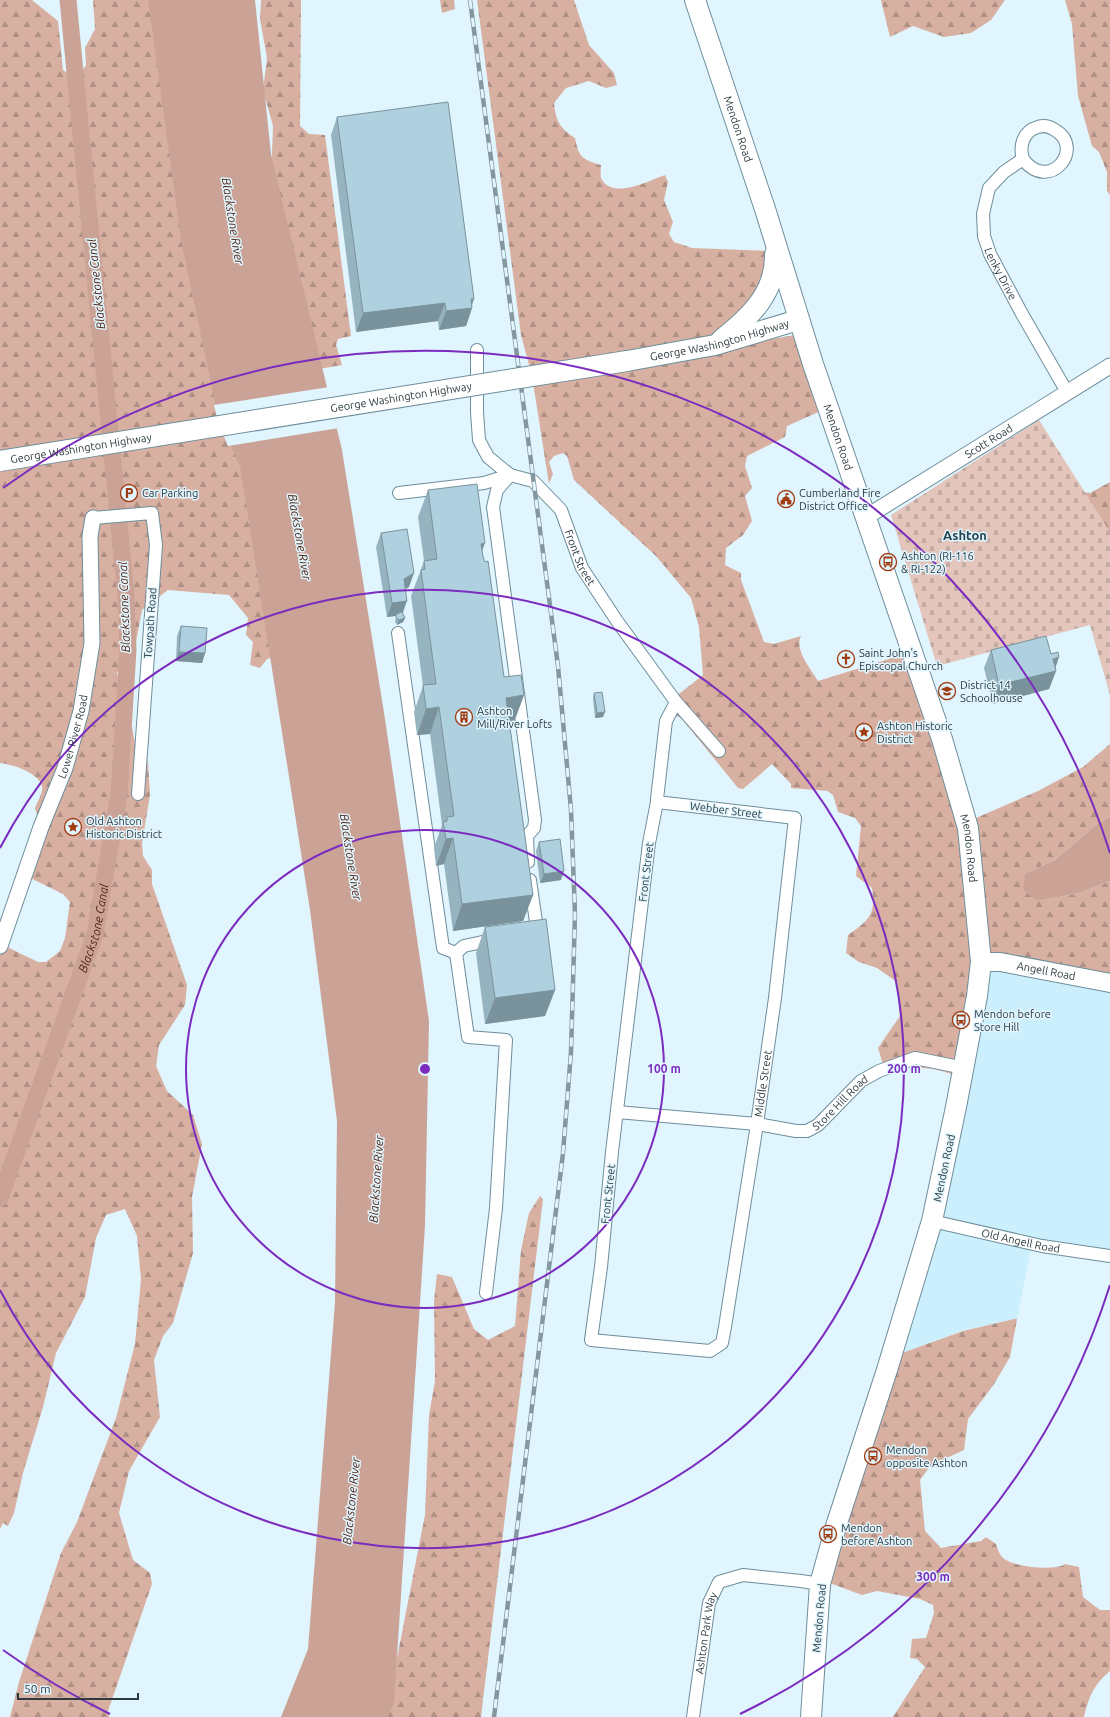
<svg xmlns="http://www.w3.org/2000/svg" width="1110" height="1717" font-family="Ubuntu,sans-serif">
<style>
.built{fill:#cceffd}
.forest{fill:url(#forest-firs)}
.cemetery{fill:url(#cemetery-stones)}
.water{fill:#cba396}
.pier{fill:#e0f5fe}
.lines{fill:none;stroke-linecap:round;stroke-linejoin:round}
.canal{stroke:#cba396;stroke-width:17}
.minor-casing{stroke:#6d8e9b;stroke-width:14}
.tertiary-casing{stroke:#6d8e9b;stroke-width:17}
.secondary-casing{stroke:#6d8e9b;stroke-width:20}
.primary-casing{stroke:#6d8e9b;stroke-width:22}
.minor{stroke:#fff;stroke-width:12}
.tertiary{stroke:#fff;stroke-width:15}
.secondary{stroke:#fff;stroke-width:18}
.primary{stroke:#fff;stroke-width:20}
.rail-casing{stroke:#85979e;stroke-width:4.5}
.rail{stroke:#e0f5fe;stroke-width:3;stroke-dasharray:9;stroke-linecap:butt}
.primary-bridge-casing{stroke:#6d8e9b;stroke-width:22;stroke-linecap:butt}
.primary-bridge{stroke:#fff;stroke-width:20}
.wall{fill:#96b4c0}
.shaded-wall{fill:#7a929c}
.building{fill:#afd1df;stroke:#7a929c}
.ring{fill:none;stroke:#7b2cbf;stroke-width:2}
.labels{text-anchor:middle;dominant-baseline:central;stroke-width:3;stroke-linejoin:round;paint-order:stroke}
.street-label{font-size:11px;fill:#2c3a3f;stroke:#e0f5fe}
.poi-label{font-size:11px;fill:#2c3a3f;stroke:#e0f5fe;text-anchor:start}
.water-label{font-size:12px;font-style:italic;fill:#501d0b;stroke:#e0f5fe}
.quarter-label{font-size:13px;font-weight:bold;fill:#25434f;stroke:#e0f5fe}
.centre{fill:#7b2cbf;stroke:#e0f5fe;stroke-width:2}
.ring-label{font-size:12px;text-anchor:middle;font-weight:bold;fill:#7b2cbf;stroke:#e0f5fe;stroke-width:3;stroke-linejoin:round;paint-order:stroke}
</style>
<defs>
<pattern id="forest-firs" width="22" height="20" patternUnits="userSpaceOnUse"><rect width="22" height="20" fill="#d8b0a2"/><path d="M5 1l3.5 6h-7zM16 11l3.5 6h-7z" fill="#af9085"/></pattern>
<pattern id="cemetery-stones" width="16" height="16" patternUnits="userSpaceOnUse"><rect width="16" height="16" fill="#e3c5bb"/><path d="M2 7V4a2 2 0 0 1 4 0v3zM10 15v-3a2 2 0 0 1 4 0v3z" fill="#c3aaa2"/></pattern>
</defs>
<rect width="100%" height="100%" fill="#e0f5fe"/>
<polygon class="built" points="976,957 1110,992 1110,1254 1032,1244 1017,1319 963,1330 898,1355"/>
<g class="forest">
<path d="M0 0H32L58 21 63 70 77 79 86 65 85 48 95 29 93 0H153L277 656 267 659 260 668 250 665 253 642 246 635 248 618 229 595 168 590 142 610 135 647 117 673 123 691 124 714 131 721 135 743 144 752 148 762 150 795 142 843 143 856 152 870V884L187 985 185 1005 159 1045 156 1066 167 1091 193 1115 202 1144 192 1197 193 1253 173 1323 163 1336 154 1360 160 1417 129 1471 119 1513 133 1560 150 1573 152 1584 108 1711 109 1717H10L19 1682 61 1553 77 1522 116 1418 135 1344 141 1279 137 1236 125 1209 106 1215 96 1238 85 1297 56 1353 43 1407 23 1473 14 1513 8 1526 3 1523 0 1529V947L1 944 38 962H46L60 951 65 938 70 902 63 894 24 875 41 827 35 808C37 802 43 793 42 787 40 773 12 764 0 763Z"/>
<polygon points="261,0 301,0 300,126 309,134 325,135 351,336 338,339 336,345 342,365 319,369 271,181 273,126 263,90 267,58 260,19"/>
<polygon points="440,0 454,0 455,9 442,13"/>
<path d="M477 0H574L589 45 614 73 617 85 606 88 589 81 566 88 554 103C556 122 560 128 575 138 579 157 581 159 601 165 601 169 600 175 601 178 612 201 650 180 665 175L668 182 664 200 673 222 669 234 674 242 692 248 769 251V265L750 316 752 342 802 334 823 410 787 426 785 437 747 456 745 466 752 488 745 496 752 521 743 535 726 548 725 565 741 573V580L764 642 774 644 801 636C794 650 811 669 818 681L908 653 962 824 1038 791 1083 767 1110 744V817L1097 824 1055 860 1026 873 1037 901 1080 893 1110 881V992L984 958 959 1077C933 1066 913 1066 885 1071L878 1048 900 1016 897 982 877 968 859 962 846 953 848 935C869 920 876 915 872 888L856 876 861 826 855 818 838 812 833 795 828 791 791 788V784L772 764 743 789 738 788 682 719 676 715 670 701 703 675 699 627 691 598 656 556 574 480 567 456 563 453 554 456 549 462 553 474 549 484 532 376 521 335Z"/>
<polygon points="881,0 1005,0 991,20 971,33 944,37 913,26 890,37"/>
<polygon points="1065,0 1110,0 1110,195 1107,191 1107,172 1099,152 1092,146 1078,96 1072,24"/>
<polygon points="1110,482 1110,534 1081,492 1090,493"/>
<polygon points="540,1196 543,1199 481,1717 383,1717 389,1699 425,1515 429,1415 435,1381 434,1301 437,1274 452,1277 474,1329 488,1340 515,1326 521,1250 529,1213"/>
<path d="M1014 1319H1017L1010 1357 994 1384 968 1419 964 1450 931 1465 920 1480 925 1531 941 1548 981 1541 986 1537 996 1544C998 1550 1000 1557 1006 1560 1017 1567 1056 1571 1065 1564L1079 1567 1083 1597 1100 1610H1110V1671C1094 1684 1088 1698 1084 1717H893L925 1667 917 1659 910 1658 912 1639 926 1638 934 1613 933 1605 920 1599 877 1591 862 1595 827 1582 891 1357 963 1331Z"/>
</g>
<polygon class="cemetery" points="1039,420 1110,532 1110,695 1090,625 937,666 891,515"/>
<g class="water">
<polygon points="148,0 255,0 271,154 342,450 385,719 429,1021 425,1226 394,1703 388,1717 281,1717 308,1649 335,1302 337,1121 310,910 240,466 219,422 181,240"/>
<polygon points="1110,817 1110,881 1080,893 1037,901 1023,890 1026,873 1055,860 1097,824"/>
</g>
<polygon class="pier" points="329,387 339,428 228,446 218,422 214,405"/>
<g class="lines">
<path class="canal" id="s1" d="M0 1198 95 934 119 795 128 650 126 596 68 0"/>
<g class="minor-casing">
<g id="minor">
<path id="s2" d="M1023 159C1019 146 1023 131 1038 127 1044 125 1049 126 1055 130 1086 148 1049 194 1023 159L1004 172 989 188 983 214 984 236 990 254 1022 314 1067 392"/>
<path id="s3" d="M477 350V412L479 440 488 457 510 475 533 481 561 510 582 568 617 621 676 702 666 721 657 799V802L649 843 612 1152 601 1267 591 1340 710 1351 722 1343 725 1327 757 1124 775 998 795 818 657 802"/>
<polyline points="510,475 497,490 493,507 535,820 534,828 527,836 528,862"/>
<polyline points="399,493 484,483 510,475"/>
<polyline points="93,518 152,513 156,545 138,794"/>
<polyline points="398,633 443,948 456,953"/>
<polyline points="676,702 719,751"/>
<polyline points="529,933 534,930 536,922 530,880"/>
<path id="s4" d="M617 1112 757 1124 796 1131H807L818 1125 861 1081 879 1071 915 1058 964 1068"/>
<path id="s5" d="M932 1221 1042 1246 1110 1256"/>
<polyline points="486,1293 496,1208 506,1040 468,1037 456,953 464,946 496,939"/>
<path id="s6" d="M693 1717 709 1603 719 1582 743 1575 801 1581 820 1584"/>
</g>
</g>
<g class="tertiary-casing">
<g id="tertiary">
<path id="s7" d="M866 517 1110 366"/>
<path id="s8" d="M0 946 41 827 65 768 81 711 92 643 90 536 93 518"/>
</g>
</g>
<g class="secondary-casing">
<g id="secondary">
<path id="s9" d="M981 962H1000L1110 983"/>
</g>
</g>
<g class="primary-casing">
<g id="primary">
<path id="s10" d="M695 0 765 209 813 364 942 739 968 828 981 962 977 996 956 1107 932 1221 887 1370 837 1523 820 1584 811 1717"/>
<path d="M721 340C750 317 776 293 775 254"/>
<path id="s11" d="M627 361 715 345 798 320"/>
</g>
</g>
<use href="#minor" class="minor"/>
<use href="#tertiary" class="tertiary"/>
<use href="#secondary" class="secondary"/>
<use href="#primary" class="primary"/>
<g class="rail-casing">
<polyline id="rail" points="470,0 558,666 571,810 575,914 571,1052 563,1153 494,1717"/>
</g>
<use href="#rail" class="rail"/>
<g class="primary-bridge-casing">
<g id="primary-bridge">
<path id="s12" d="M0 461 627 361"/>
</g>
</g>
<use href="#primary-bridge" class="primary-bridge"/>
</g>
<g class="wall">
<polygon points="337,117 472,305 472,308 466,326 439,330 438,321 356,332 331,135"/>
<polygon points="428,490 482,551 504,677 524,695 514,722 509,723 533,895 523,921 453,931 444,864 436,866 434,848 442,825 430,734 417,735 414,712 423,686 411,596 424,561 418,517"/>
<polygon points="381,533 409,587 405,589 403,613 405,618 403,622 397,625 395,622 396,616 387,617 376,547"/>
<polygon points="181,626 205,653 202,663 176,661 177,636"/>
<polygon points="991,650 1055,668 1056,671 1049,689 993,704 984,668"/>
<polygon points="594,693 603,717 595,718 593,698"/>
<polygon points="539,842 561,880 540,883 536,851"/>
<polygon points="485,927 555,990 545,1016 485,1024 476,953"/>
</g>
<g class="shaded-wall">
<polygon points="471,299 474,299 471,308 472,308 466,326 439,330 446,311"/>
<polygon points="445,303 438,321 356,332 363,313"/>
<polygon points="485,543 475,570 481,544"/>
<polygon points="414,573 409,587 399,593 404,579"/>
<polygon points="407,601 402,615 387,617 392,603"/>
<polygon points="405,618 403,622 397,625 399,620"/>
<polygon points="179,652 205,653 202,663 176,661"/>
<polygon points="1059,657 1054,672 1056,671 1049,689 993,704 999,685 1053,659"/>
<polygon points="524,695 514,722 496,724 506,698"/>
<polygon points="439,707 430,734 417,735 426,709"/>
<polygon points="605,712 603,717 595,718 597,713"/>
<polygon points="453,838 444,864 436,866 446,839"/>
<polygon points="564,871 561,880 540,883 544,874"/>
<polygon points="533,895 523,921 453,931 462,904"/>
<polygon points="555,990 545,1016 485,1024 495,998"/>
</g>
<g class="building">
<polygon points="448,102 474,299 471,299 472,308 446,311 445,303 363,313 337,117"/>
<polygon points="477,484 485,543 481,544 483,557 485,562 488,561 504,677 521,675 524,695 506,698 533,895 462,904 453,838 446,839 443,822 447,821 447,817 454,816 439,707 426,709 423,685 436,684 421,570 425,569 424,561 437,559 428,490"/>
<polygon points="407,529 414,573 404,579 407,601 392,603 381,533"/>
<polygon points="402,612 405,618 399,620 396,617 396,614"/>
<polygon points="181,626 207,628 205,653 179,652"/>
<polygon points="1046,636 1051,654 1058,652 1059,657 1053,659 1056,671 999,685 991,650"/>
<polygon points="602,692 605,712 597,713 594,693"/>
<polygon points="560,839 564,871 544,874 539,842"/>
<polygon points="546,919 555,990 495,998 485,927"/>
</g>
<g class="ring">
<circle cx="425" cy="1069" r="239"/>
<path d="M0 848A479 479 0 1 1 0 1290"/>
<path d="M1110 1285A718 718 0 0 1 740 1714M110 1714A718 718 0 0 1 3 1650M3 488A718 718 0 0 1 1110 853"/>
</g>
<defs>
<g id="parking-ring" transform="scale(0.9)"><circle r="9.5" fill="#e0f5fe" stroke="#a13c12" stroke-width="1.5"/><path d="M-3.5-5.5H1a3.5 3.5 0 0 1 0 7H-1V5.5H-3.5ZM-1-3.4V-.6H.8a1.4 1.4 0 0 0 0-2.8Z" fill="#a13c12"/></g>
<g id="civic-ring" transform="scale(0.9)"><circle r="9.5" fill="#e0f5fe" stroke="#a13c12" stroke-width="1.5"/><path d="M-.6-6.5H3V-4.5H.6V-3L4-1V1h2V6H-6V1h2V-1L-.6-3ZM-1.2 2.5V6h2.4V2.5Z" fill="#a13c12"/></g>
<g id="bus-ring" transform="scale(0.9)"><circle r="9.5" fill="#e0f5fe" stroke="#a13c12" stroke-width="1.5"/><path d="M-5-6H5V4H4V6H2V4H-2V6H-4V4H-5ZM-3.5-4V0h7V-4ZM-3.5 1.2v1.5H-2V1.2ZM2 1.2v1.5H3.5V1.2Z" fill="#a13c12"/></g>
<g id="church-ring" transform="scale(0.9)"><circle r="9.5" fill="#e0f5fe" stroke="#a13c12" stroke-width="1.5"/><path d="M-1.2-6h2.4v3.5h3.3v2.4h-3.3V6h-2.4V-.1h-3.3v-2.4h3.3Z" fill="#a13c12"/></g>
<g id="school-ring" transform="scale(0.9)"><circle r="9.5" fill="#e0f5fe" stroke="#a13c12" stroke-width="1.5"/><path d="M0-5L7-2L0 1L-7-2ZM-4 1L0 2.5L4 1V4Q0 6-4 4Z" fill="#a13c12"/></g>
<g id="building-ring" transform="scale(0.9)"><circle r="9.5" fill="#e0f5fe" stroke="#a13c12" stroke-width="1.5"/><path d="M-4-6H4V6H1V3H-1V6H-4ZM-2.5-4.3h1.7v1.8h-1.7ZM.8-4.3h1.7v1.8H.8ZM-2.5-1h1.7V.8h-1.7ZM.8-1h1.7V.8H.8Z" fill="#a13c12"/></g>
<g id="sight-ring" transform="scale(0.9)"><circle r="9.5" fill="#e0f5fe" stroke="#a13c12" stroke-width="1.5"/><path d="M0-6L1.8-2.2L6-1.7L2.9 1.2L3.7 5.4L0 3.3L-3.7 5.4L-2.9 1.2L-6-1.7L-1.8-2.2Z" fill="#a13c12"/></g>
</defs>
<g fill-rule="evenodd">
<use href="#parking-ring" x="129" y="493"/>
<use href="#civic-ring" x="786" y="499"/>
<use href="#bus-ring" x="888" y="562"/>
<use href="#church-ring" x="846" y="659"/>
<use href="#school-ring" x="947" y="691"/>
<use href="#building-ring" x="464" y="717"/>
<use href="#sight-ring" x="864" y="732"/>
<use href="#sight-ring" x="73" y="827"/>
<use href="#bus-ring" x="961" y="1020"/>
<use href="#bus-ring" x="873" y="1456"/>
<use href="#bus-ring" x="828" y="1534"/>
</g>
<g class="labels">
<g class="street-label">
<text stroke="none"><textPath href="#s10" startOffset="136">Mendon Road</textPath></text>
<text stroke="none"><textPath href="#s2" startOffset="277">Lenky Drive</textPath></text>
<text stroke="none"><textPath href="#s11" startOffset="95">George Washington Highway</textPath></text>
<text stroke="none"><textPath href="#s12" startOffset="406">George Washington Highway</textPath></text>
<text stroke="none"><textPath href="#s10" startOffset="460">Mendon Road</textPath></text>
<text stroke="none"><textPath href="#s7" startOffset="144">Scott Road</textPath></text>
<text stroke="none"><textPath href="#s12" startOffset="82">George Washington Highway</textPath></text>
<text stroke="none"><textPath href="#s3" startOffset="253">Front Street</textPath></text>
<text transform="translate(150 623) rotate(-86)">Towpath Road</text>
<text stroke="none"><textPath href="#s8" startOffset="222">Lower River Road</textPath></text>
<text transform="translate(726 810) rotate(7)">Webber Street</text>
<text stroke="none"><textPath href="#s10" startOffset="892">Mendon Road</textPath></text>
<text transform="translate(646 872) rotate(-83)">Front Street</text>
<text stroke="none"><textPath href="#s9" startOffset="66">Angell Road</textPath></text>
<text stroke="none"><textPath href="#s3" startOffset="1469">Middle Street</textPath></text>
<text stroke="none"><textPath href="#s4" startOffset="235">Store Hill Road</textPath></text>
<text transform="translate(944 1168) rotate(-78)">Mendon Road</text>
<text transform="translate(608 1194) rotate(-84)">Front Street</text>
<text stroke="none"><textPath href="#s5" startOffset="91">Old Angell Road</textPath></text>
<text transform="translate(819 1618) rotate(-85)">Mendon Road</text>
<text stroke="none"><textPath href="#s6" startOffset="85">Ashton Park Way</textPath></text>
</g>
<g class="poi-label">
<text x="142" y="493">Car Parking</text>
<text x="799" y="493">Cumberland Fire<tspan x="799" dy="13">District Office</tspan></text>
<text x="901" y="556">Ashton (RI-116<tspan x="901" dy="13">&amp; RI-122)</tspan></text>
<text x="859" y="653">Saint John's<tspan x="859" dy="13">Episcopal Church</tspan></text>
<text x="960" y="685">District 14<tspan x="960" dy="13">Schoolhouse</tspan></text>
<text x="477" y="711">Ashton<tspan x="477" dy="13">Mill/River Lofts</tspan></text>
<text x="877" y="726">Ashton Historic<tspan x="877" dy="13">District</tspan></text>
<text x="86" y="821">Old Ashton<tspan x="86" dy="13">Historic District</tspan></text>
<text x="974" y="1014">Mendon before<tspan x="974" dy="13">Store Hill</tspan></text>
<text x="886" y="1450">Mendon<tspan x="886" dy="13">opposite Ashton</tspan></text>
<text x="841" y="1528">Mendon<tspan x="841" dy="13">before Ashton</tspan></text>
</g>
<g class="water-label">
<text transform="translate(233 221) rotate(81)">Blackstone River</text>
<text transform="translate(96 284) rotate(-96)">Blackstone Canal</text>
<text transform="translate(300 537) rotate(80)">Blackstone River</text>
<text transform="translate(124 607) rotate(-92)">Blackstone Canal</text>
<text transform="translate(351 857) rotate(81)">Blackstone River</text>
<text stroke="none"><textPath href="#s1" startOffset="286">Blackstone Canal</textPath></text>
<text transform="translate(376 1179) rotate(-86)">Blackstone River</text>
<text transform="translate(351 1501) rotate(-84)">Blackstone River</text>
</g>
<g class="quarter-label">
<text x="965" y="535">Ashton</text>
</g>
</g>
<circle cx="425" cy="1069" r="6" class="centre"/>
<g class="ring-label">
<text x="664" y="1073">100 m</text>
<text x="904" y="1073">200 m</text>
<text x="933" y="1581">300 m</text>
</g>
<path d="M18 1693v6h120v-6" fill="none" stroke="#2c3a3f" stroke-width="2"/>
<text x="24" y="1693" font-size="12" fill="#2c3a3f" stroke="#e0f5fe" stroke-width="3" paint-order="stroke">50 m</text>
</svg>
